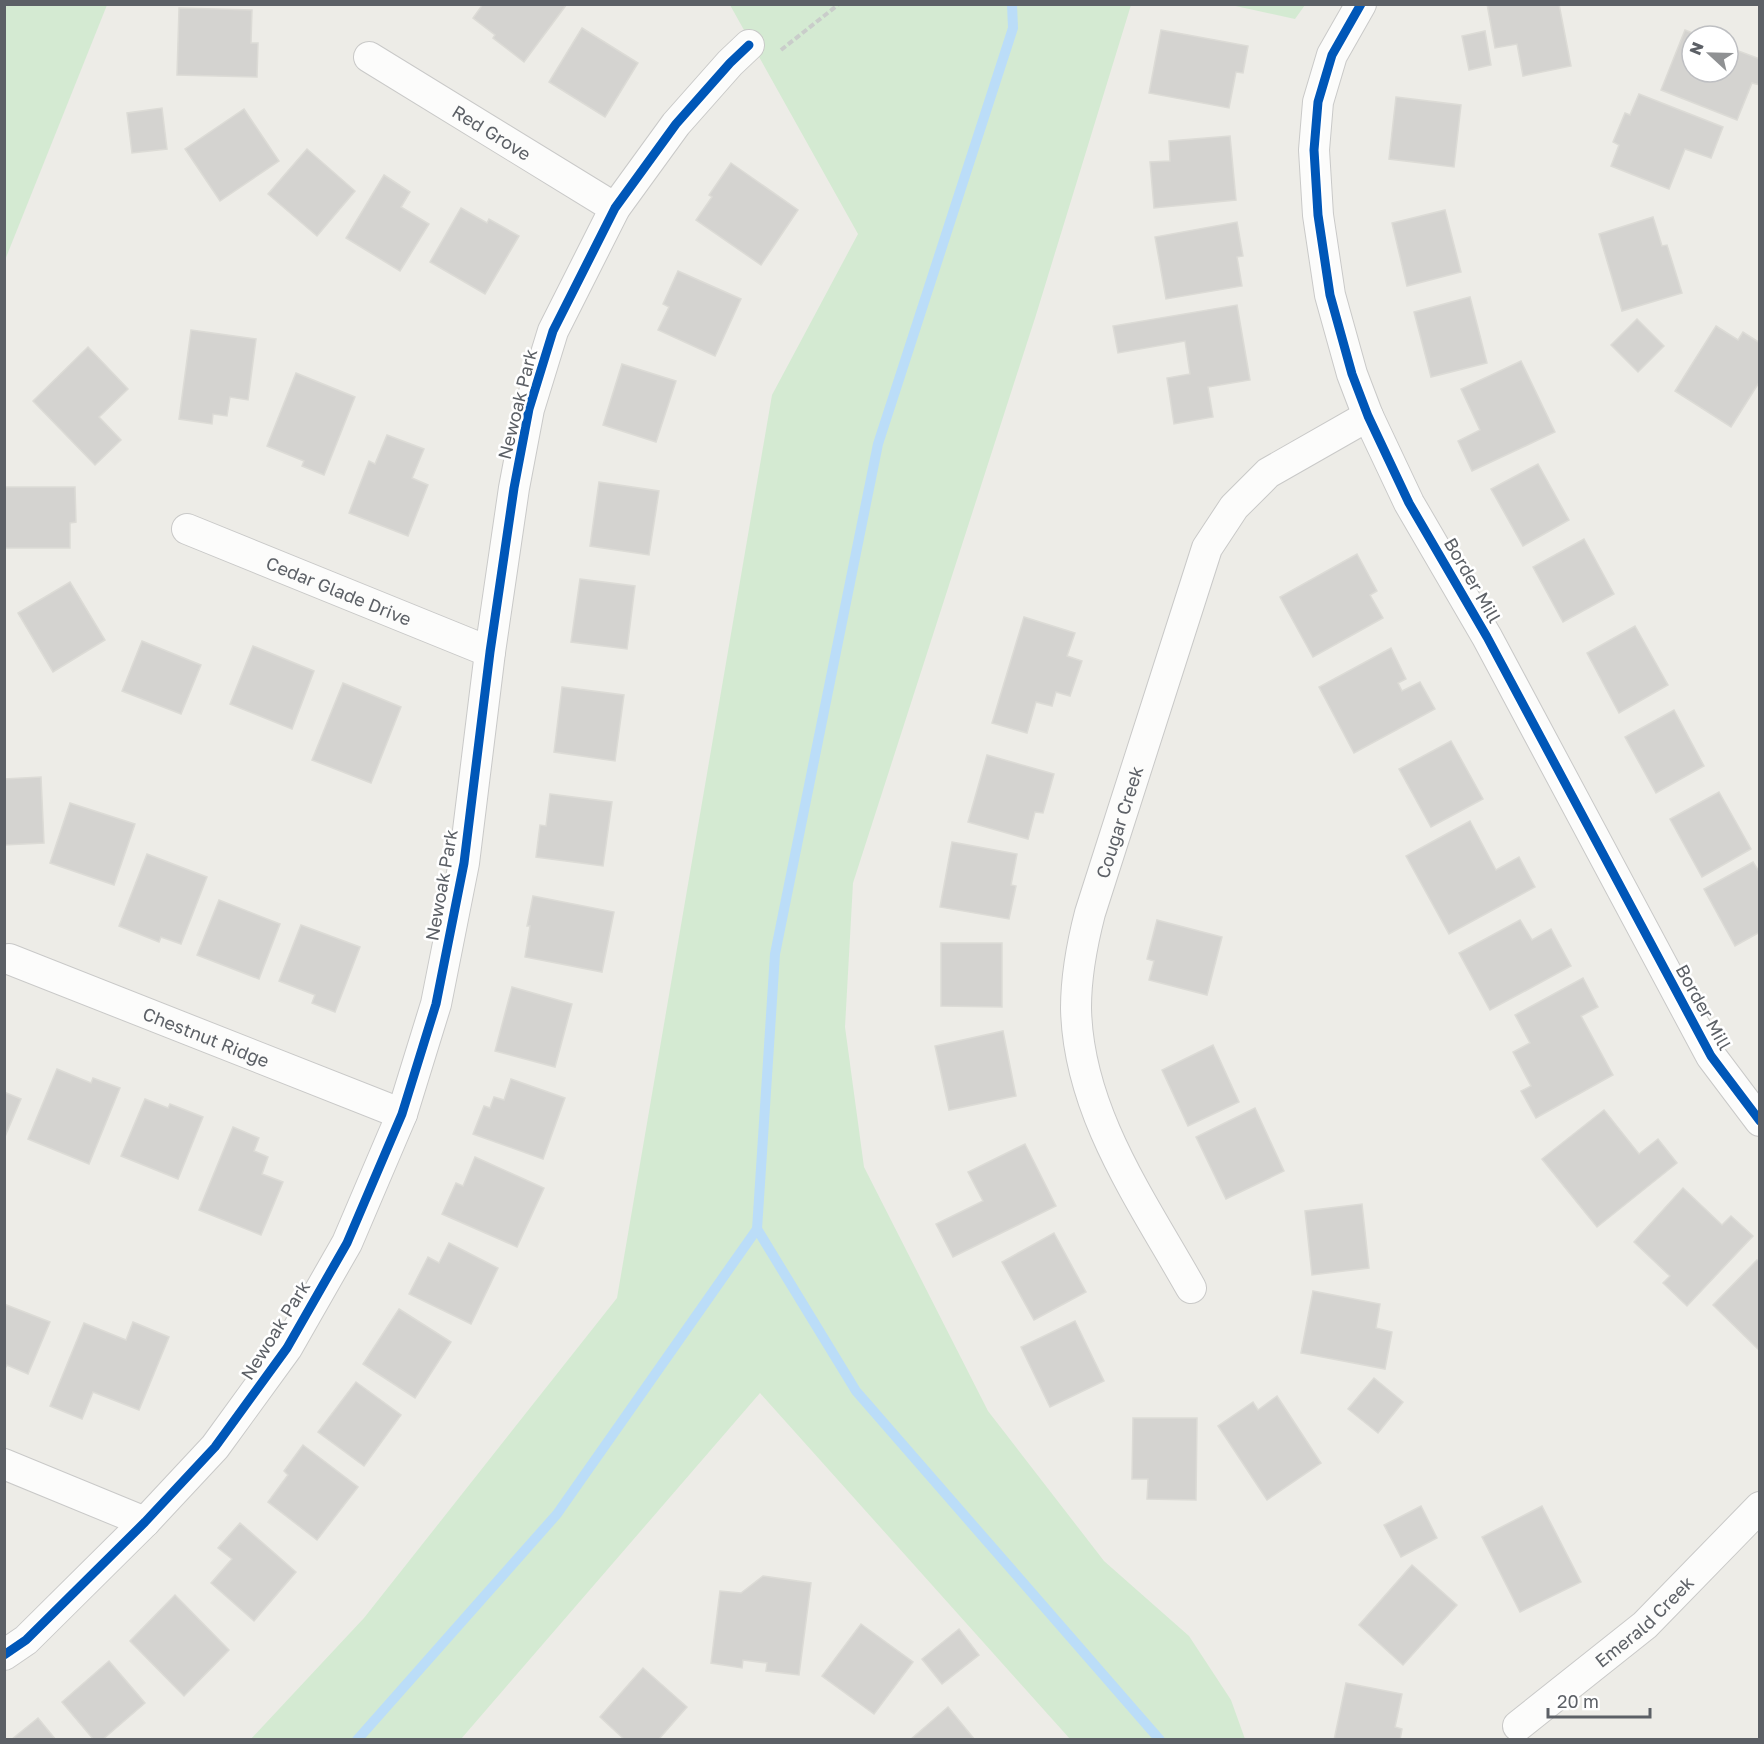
<svg xmlns="http://www.w3.org/2000/svg" width="1764" height="1744" font-family="'Golos Text',sans-serif">
<style>
.green{fill:#d4ead2}
.lines{fill:none;stroke-linecap:round;stroke-linejoin:round}
.stream{stroke:#bbddf8;stroke-width:10}
.building{fill:#d4d3d0;stroke:#dcdbd6;stroke-width:1.5}
.minor-casing{stroke:#c9c9c8;stroke-width:32}
.path{stroke:#c9cdca;stroke-width:4;stroke-dasharray:6 3;stroke-linecap:butt}
.minor{stroke:#fcfcfb;stroke-width:30}
.cycleway-casing{stroke:#fff;stroke-width:13}
.cycleway{stroke:#0057b8;stroke-width:9}
.labels{text-anchor:middle;dominant-baseline:central;stroke-width:5;stroke-linejoin:round;paint-order:stroke}
.street-label{font-size:18px;fill:#5c6066;stroke:#fff}
</style>
<rect width="100%" height="100%" fill="#edece7"/>
<g class="green">
<polygon points="5,4 107,5 5,260 4,5"/>
<polygon points="730,5 1131,5 1036,315 853,883 845,1027 864,1167 988,1411 1104,1561 1189,1636 1231,1700 1245,1739 1070,1739 760,1393 461,1739 250,1740 364,1618 617,1298 772,395 858,234"/>
<polygon points="1231,5 1305,5 1295,19"/>
</g>
<g class="lines">
<g class="stream">
<polyline points="1012,4 1013,28 878,444 775,954 757,1229 856,1391 1160,1740"/>
<polyline points="357,1740 557,1514 757,1229"/>
</g>
</g>
<g class="building">
<polygon points="483,4 567,4 524,62 493,38 495,35 473,18"/>
<polygon points="1487,4 1559,4 1571,66 1523,76 1517,44 1495,48"/>
<polygon points="179,8 252,10 251,43 258,43 257,77 177,75"/>
<polygon points="582,28 638,63 605,117 549,82"/>
<polygon points="1161,30 1248,46 1243,73 1236,72 1229,108 1149,93"/>
<polygon points="1685,30 1700,36 1692,36 1692,72 1728,72 1728,47 1760,59 1760,85 1752,83 1737,120 1661,90"/>
<polygon points="1485,31 1491,65 1469,70 1462,36"/>
<polygon points="1639,94 1723,127 1711,158 1685,149 1669,189 1611,166 1619,145 1613,142 1625,113 1630,115"/>
<polygon points="1396,97 1461,105 1454,167 1389,159"/>
<polygon points="162,108 167,149 132,153 127,113"/>
<polygon points="244,109 279,161 220,201 185,149"/>
<polygon points="1230,136 1236,200 1154,208 1150,162 1170,161 1169,141"/>
<polygon points="307,149 355,191 317,236 268,194"/>
<polygon points="731,163 798,210 761,265 696,220 712,197 709,195"/>
<polygon points="384,175 410,192 401,207 429,224 400,271 346,238"/>
<polygon points="461,208 487,223 489,219 519,236 485,294 430,262"/>
<polygon points="1445,210 1461,272 1407,286 1392,223"/>
<polygon points="1653,217 1662,246 1667,245 1682,293 1622,311 1599,234"/>
<polygon points="1237,222 1243,256 1237,257 1242,286 1166,299 1155,237"/>
<polygon points="678,271 741,299 715,356 658,330 669,307 663,304"/>
<polygon points="1470,297 1487,363 1431,377 1414,312"/>
<polygon points="1237,305 1250,380 1208,387 1213,417 1174,424 1167,378 1190,374 1185,341 1118,353 1113,326"/>
<polygon points="1637,319 1664,346 1638,372 1611,345"/>
<polygon points="1716,326 1738,340 1743,332 1760,343 1760,381 1731,427 1675,391"/>
<polygon points="191,330 256,339 248,400 230,397 227,416 213,414 212,424 179,419"/>
<polygon points="88,347 128,389 99,417 121,440 95,465 33,401"/>
<polygon points="1521,361 1555,432 1472,471 1458,441 1480,430 1461,389"/>
<polygon points="622,364 676,381 656,442 603,425"/>
<polygon points="296,373 355,397 324,475 302,466 304,461 267,446"/>
<polygon points="387,435 424,449 412,478 428,485 408,536 349,513 369,461 375,464"/>
<polygon points="1538,464 1569,520 1523,546 1491,489"/>
<polygon points="599,482 659,491 649,555 590,546"/>
<polygon points="4,487 75,487 76,522 70,523 70,548 4,548"/>
<polygon points="1584,539 1614,594 1563,622 1533,567"/>
<polygon points="1357,554 1377,591 1370,595 1383,618 1313,657 1280,597"/>
<polygon points="580,579 635,586 627,649 571,642"/>
<polygon points="70,582 105,640 53,672 18,613"/>
<polygon points="1024,617 1075,633 1067,656 1082,661 1070,696 1056,692 1052,706 1036,702 1027,733 992,723"/>
<polygon points="1635,626 1668,685 1619,713 1587,653"/>
<polygon points="142,641 201,665 181,714 122,691"/>
<polygon points="253,646 314,671 292,729 230,704"/>
<polygon points="1391,648 1406,679 1398,683 1402,691 1420,682 1435,709 1354,753 1319,687"/>
<polygon points="343,683 401,707 371,783 312,760"/>
<polygon points="562,687 624,695 615,761 554,752"/>
<polygon points="1674,710 1704,766 1656,793 1625,737"/>
<polygon points="1451,741 1483,799 1431,827 1399,769"/>
<polygon points="987,755 1054,774 1043,813 1035,812 1028,839 968,822"/>
<polygon points="41,777 44,843 4,845 4,779"/>
<polygon points="1719,792 1751,849 1702,877 1670,819"/>
<polygon points="550,794 612,802 603,866 536,857 540,825 546,826"/>
<polygon points="70,803 135,824 114,885 50,863"/>
<polygon points="1470,821 1496,870 1519,857 1535,887 1449,934 1406,856"/>
<polygon points="952,842 1017,854 1011,885 1016,886 1009,919 940,907"/>
<polygon points="147,854 207,877 181,944 161,937 159,942 119,926"/>
<polygon points="1753,862 1760,873 1760,932 1735,946 1704,889"/>
<polygon points="533,896 614,912 602,972 525,957 530,926 527,926"/>
<polygon points="219,900 280,924 259,979 197,955"/>
<polygon points="1157,920 1222,937 1207,995 1149,980 1154,961 1147,959"/>
<polygon points="1520,920 1532,940 1551,929 1571,966 1490,1010 1459,953"/>
<polygon points="301,925 360,947 335,1012 312,1003 315,995 279,981"/>
<polygon points="941,943 1002,943 1002,1007 941,1006"/>
<polygon points="1583,978 1598,1007 1581,1016 1613,1075 1536,1118 1521,1091 1531,1086 1513,1052 1530,1043 1515,1015"/>
<polygon points="512,987 572,1004 555,1067 495,1051"/>
<polygon points="1003,1031 1016,1096 949,1110 935,1046"/>
<polygon points="1213,1045 1239,1102 1188,1126 1162,1070"/>
<polygon points="57,1069 91,1083 93,1078 120,1088 89,1164 28,1139"/>
<polygon points="511,1079 565,1098 543,1159 473,1134 484,1106 490,1108 494,1097 504,1100"/>
<polygon points="4,1092 21,1099 4,1139"/>
<polygon points="145,1099 168,1108 170,1104 203,1117 178,1179 121,1156"/>
<polygon points="1255,1108 1284,1171 1226,1199 1196,1137"/>
<polygon points="1604,1110 1639,1154 1658,1139 1677,1163 1597,1227 1542,1159"/>
<polygon points="233,1127 259,1138 254,1151 268,1157 262,1174 283,1182 261,1235 199,1210"/>
<polygon points="1025,1144 1056,1206 953,1257 936,1224 983,1201 968,1172"/>
<polygon points="475,1157 544,1188 517,1247 442,1214 456,1183 463,1186"/>
<polygon points="1683,1188 1722,1225 1731,1216 1753,1236 1687,1306 1663,1283 1670,1276 1634,1242"/>
<polygon points="1362,1204 1369,1268 1312,1275 1305,1211"/>
<polygon points="1054,1233 1086,1292 1034,1320 1002,1262"/>
<polygon points="449,1243 498,1268 471,1324 409,1294 428,1257 439,1263"/>
<polygon points="1757,1260 1760,1262 1759,1350 1713,1305"/>
<polygon points="1313,1291 1380,1304 1376,1328 1392,1332 1385,1369 1301,1353"/>
<polygon points="4,1304 50,1322 28,1374 7,1365 4,1371"/>
<polygon points="399,1309 451,1342 415,1398 363,1364"/>
<polygon points="1075,1321 1104,1381 1050,1407 1021,1347"/>
<polygon points="133,1322 169,1337 139,1410 93,1392 82,1419 50,1406 84,1323 126,1340"/>
<polygon points="1374,1378 1403,1402 1378,1433 1348,1409"/>
<polygon points="356,1382 401,1415 364,1466 318,1432"/>
<polygon points="1277,1396 1321,1463 1267,1500 1218,1426 1253,1402 1258,1410"/>
<polygon points="1133,1418 1197,1418 1196,1500 1147,1499 1148,1479 1132,1479"/>
<polygon points="303,1445 358,1487 317,1540 268,1502 288,1475 284,1471"/>
<polygon points="1421,1506 1437,1538 1401,1557 1384,1525"/>
<polygon points="1542,1506 1581,1582 1520,1612 1482,1537"/>
<polygon points="240,1523 296,1572 254,1621 211,1583 232,1559 218,1548"/>
<polygon points="1412,1565 1457,1605 1403,1665 1359,1625"/>
<polygon points="763,1576 811,1583 799,1675 766,1671 767,1663 743,1660 742,1668 711,1663 720,1591 741,1593"/>
<polygon points="175,1595 229,1650 184,1696 130,1641"/>
<polygon points="861,1624 913,1662 874,1714 822,1676"/>
<polygon points="959,1629 979,1655 942,1684 922,1659"/>
<polygon points="109,1661 145,1703 102,1740 94,1740 62,1702"/>
<polygon points="643,1668 687,1707 658,1740 625,1740 600,1717"/>
<polygon points="1346,1683 1402,1694 1395,1727 1402,1729 1400,1740 1334,1740"/>
<polygon points="948,1707 975,1740 910,1740"/>
<polygon points="38,1718 56,1740 11,1740"/>
</g>
<g class="lines">
<g class="minor-casing">
<g id="minor">
<polyline points="1361,4 1332,55 1318,102 1314,150 1318,215 1330,295 1352,374 1368,416 1409,503 1487,637 1711,1056 1760,1121"/>
<path id="s1" d="M369 57 615 208"/>
<path id="s2" d="M187 529 490 652"/>
<path id="s3" d="M9 959 402 1114"/>
<path id="s4" d="M1191 1288C1142 1201 1078 1112 1076 1008 1076 975 1082 944 1090 913L1207 548 1234 507 1268 473 1368 416"/>
<polyline points="4,1464 145,1522"/>
<polyline points="4,1655 26,1640 145,1522 215,1447 287,1348 347,1243 402,1114 436,1004 464,863 490,652 514,488 529,409 553,331 615,208 676,124 730,63 749,45"/>
<path id="s5" d="M1518 1726 1645 1625 1760 1507"/>
</g>
</g>
<polyline class="path" points="781,50 839,4"/>
<use href="#minor" class="minor"/>
<g class="cycleway-casing">
<g id="cycleway">
<polyline points="1361,4 1332,55 1318,102 1314,150 1318,215 1330,295 1352,374 1368,416 1409,503 1487,637 1711,1056 1760,1121"/>
<polyline points="4,1655 26,1640 145,1522 215,1447 287,1348 347,1243 402,1114 436,1004 464,863 490,652 514,488 529,409 553,331 615,208 676,124 730,63 749,45"/>
</g>
</g>
<use href="#cycleway" class="cycleway"/>
</g>
<g class="labels">
<g class="street-label">
<text stroke="none"><textPath href="#s1" startOffset="144">Red Grove</textPath></text>
<text transform="translate(517 404) rotate(-76)">Newoak Park</text>
<text transform="translate(1473 580) rotate(60)">Border Mill</text>
<text stroke="none"><textPath href="#s2" startOffset="164">Cedar Glade Drive</textPath></text>
<text stroke="none"><textPath href="#s4" startOffset="498">Cougar Creek</textPath></text>
<text transform="translate(441 885) rotate(-80)">Newoak Park</text>
<text transform="translate(1704 1007) rotate(61)">Border Mill</text>
<text stroke="none"><textPath href="#s3" startOffset="212">Chestnut Ridge</textPath></text>
<text transform="translate(275 1330) rotate(-58)">Newoak Park</text>
<text stroke="none"><textPath href="#s5" startOffset="164">Emerald Creek</textPath></text>
</g>
</g>
<rect width="1764" height="1744" fill="none" stroke="#5c6066" stroke-width="12"/>
<g transform="translate(1710 54) rotate(292)"><circle r="28" fill="#ffffff" stroke="#bebfc2" stroke-width="1.5"/>
<path d="M0-4.5L10 22L0 15L-10 22Z" fill="#8f9193"/>
<text y="-9" font-size="16" font-weight="bold" text-anchor="middle" fill="#5c6066">N</text>
</g>
<path d="M1548 1708v9h102v-9" fill="none" stroke="#5c6066" stroke-width="3"/>
<text x="1557" y="1708" font-size="18" fill="#5c6066" stroke="#ffffff" stroke-width="4.5" paint-order="stroke">20 m</text>
</svg>
